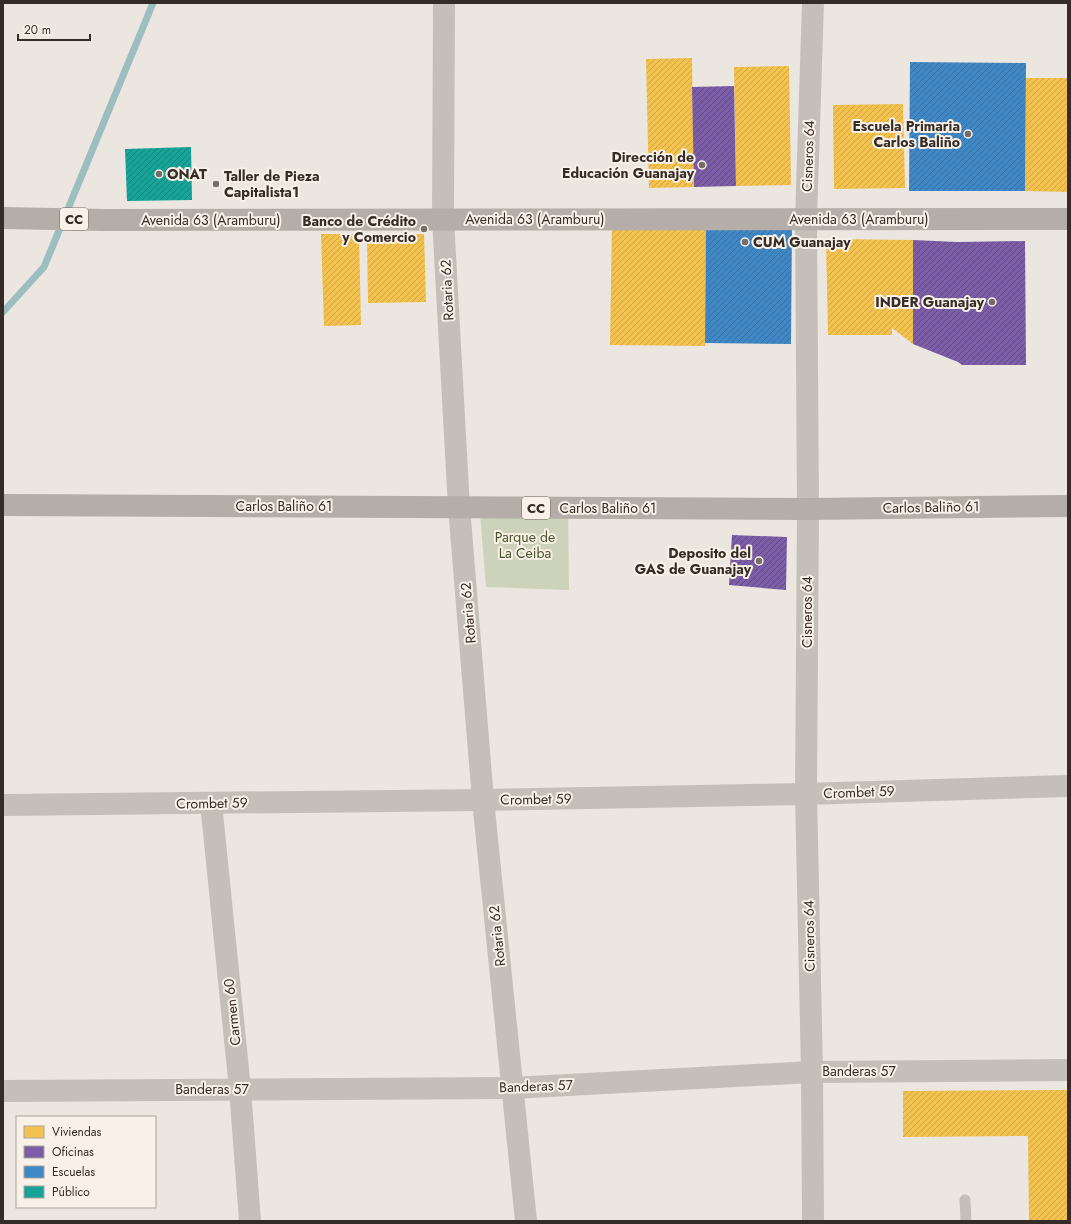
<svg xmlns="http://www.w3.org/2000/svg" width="1071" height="1224" font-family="Jost,sans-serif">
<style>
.park{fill:#cdd2ba}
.homes{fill:url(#homes-hatch)}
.offices{fill:url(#offices-hatch)}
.schools{fill:url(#schools-hatch)}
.public{fill:url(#public-hatch)}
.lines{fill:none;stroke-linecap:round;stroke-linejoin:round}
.stream{stroke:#9cbebe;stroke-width:7}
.lane{stroke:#c5bfb9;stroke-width:11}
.street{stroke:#c5bfb9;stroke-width:22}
.primary{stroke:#b4ada8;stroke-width:22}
.poi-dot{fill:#766d68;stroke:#f9f1e7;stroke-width:1.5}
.labels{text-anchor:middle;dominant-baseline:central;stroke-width:4;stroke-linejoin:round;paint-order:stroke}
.shield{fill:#f9f1e7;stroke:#706761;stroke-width:1}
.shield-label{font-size:13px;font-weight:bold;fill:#362c27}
.poi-label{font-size:14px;font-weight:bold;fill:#362c27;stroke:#f9f1e7;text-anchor:end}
.street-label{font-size:14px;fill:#362c27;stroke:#f9f1e7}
.park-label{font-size:14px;fill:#45542b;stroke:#f9f1e7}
</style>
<defs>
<pattern id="homes-hatch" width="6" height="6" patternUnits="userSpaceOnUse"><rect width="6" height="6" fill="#f2c14e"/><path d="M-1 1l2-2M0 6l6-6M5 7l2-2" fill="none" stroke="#d0a644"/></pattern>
<pattern id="offices-hatch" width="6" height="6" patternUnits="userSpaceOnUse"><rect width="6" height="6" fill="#7b5ea7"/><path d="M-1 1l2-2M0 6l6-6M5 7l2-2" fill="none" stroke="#604a80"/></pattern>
<pattern id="schools-hatch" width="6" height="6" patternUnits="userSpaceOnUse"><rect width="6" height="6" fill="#3f88c5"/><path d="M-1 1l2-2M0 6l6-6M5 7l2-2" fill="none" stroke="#366fa0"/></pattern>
<pattern id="public-hatch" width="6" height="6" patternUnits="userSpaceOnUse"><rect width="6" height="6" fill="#17a398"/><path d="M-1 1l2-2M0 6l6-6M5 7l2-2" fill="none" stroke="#16857c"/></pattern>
</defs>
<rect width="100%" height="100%" fill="#ece6e0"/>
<polygon class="park" points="479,501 568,502 569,590 486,587"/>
<g class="homes">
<polygon points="692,58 694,187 649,188 646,59"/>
<polygon points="789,66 791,185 736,186 734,67"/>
<polygon points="1026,78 1068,78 1068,192 1025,191"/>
<polygon points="903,104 905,188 834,189 833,105"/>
<polygon points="612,221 706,222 705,346 610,345"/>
<polygon points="321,234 359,234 361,325 324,326"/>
<polygon points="424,234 426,302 368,303 367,236"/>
<polygon points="826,239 913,240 913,344 892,328 892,335 828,335"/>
<polygon points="1068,1090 1068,1221 1029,1221 1028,1136 903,1137 903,1091"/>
</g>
<g class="offices">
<polygon points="734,86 736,186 694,187 692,87"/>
<polygon points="913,240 957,242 1025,241 1026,365 962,365 958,362 913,344"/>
<polygon points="732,535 787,537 786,590 729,585"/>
</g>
<g class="schools">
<polygon points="910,62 1026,63 1025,191 909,191"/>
<polygon points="706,222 792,223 791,344 705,343"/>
</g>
<polygon class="public" points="191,147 192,200 127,201 125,149"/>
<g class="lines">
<polyline class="stream" points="3,312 44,267 153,3"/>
<polyline class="lane" points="965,1200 966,1221"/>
<g class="street">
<polyline points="444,3 443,219 459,507 483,800 526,1221"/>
<polyline points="813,3 806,219 808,509 806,794 812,1072 813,1221"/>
<polyline points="211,803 240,1089 250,1221"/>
<polyline points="3,805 483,800 806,794 1068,786"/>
<polyline points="3,1091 512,1088 812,1072 1068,1070"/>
</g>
<g class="primary">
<polyline points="3,218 104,220 1068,219"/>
<polyline points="3,505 808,509 1068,506"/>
</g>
</g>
<g class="poi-dot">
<circle cx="968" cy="134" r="4"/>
<circle cx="702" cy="165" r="4"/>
<circle cx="159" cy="174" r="4"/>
<circle cx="216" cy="184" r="4"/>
<circle cx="424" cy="229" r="4"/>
<circle cx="745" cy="242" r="4"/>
<circle cx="992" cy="302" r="4"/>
<circle cx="759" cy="561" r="4"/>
</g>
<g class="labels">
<g class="shield">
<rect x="60" y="208" width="28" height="22" rx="3"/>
<rect x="522" y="497" width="28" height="22" rx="3"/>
</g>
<g class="shield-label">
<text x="74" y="219">CC</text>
<text x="536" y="508">CC</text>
</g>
<g class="poi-label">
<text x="960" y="126">Escuela Primaria<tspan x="960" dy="16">Carlos Baliño</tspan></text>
<text x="694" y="157">Dirección de<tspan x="694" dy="16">Educación Guanajay</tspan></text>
<text x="167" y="174" text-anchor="start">ONAT</text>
<text x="224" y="176" text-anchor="start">Taller de Pieza<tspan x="224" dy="16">Capitalista1</tspan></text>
<text x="416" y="221">Banco de Crédito<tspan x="416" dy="16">y Comercio</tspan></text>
<text x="753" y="242" text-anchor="start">CUM Guanajay</text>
<text x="984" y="302">INDER Guanajay</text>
<text x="751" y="553">Deposito del<tspan x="751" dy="16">GAS de Guanajay</tspan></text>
</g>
<g class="street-label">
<text transform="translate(808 156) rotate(-88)">Cisneros 64</text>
<text x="535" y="219">Avenida 63 (Aramburu)</text>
<text x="859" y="219">Avenida 63 (Aramburu)</text>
<text x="211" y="220">Avenida 63 (Aramburu)</text>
<text transform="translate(447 290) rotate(-93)">Rotaria 62</text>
<text x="284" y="506">Carlos Baliño 61</text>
<text transform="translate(931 507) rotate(-1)">Carlos Baliño 61</text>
<text x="608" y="508">Carlos Baliño 61</text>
<text transform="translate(807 612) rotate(-90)">Cisneros 64</text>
<text transform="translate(468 613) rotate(-95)">Rotaria 62</text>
<text transform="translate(859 792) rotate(-2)">Crombet 59</text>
<text transform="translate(536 799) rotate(-1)">Crombet 59</text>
<text transform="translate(212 803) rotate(-1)">Crombet 59</text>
<text transform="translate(497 936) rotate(-96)">Rotaria 62</text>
<text transform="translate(809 936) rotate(-91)">Cisneros 64</text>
<text transform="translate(232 1012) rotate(-96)">Carmen 60</text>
<text x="859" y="1071">Banderas 57</text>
<text transform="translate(536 1086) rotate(-2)">Banderas 57</text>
<text x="212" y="1089">Banderas 57</text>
</g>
<g class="park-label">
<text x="525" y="537">Parque de<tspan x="525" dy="16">La Ceiba</tspan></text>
</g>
</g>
<rect width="1071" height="1224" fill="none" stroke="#362c27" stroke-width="8"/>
<rect x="16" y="1116" width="140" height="92" fill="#f9f1e7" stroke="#aba29a"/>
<rect x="24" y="1126" width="20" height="12" fill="#f2c14e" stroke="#aba29a"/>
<text x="52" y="1136" font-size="12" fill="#362c27">Viviendas</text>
<rect x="24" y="1146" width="20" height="12" fill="#7b5ea7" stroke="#aba29a"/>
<text x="52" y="1156" font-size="12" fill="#362c27">Oficinas</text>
<rect x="24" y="1166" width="20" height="12" fill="#3f88c5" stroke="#aba29a"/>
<text x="52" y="1176" font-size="12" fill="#362c27">Escuelas</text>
<rect x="24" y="1186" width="20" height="12" fill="#17a398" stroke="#aba29a"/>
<text x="52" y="1196" font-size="12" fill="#362c27">Público</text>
<path d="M18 34v6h72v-6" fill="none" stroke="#362c27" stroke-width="2"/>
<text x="24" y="34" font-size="12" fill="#362c27" stroke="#f9f1e7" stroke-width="3" paint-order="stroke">20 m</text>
</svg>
